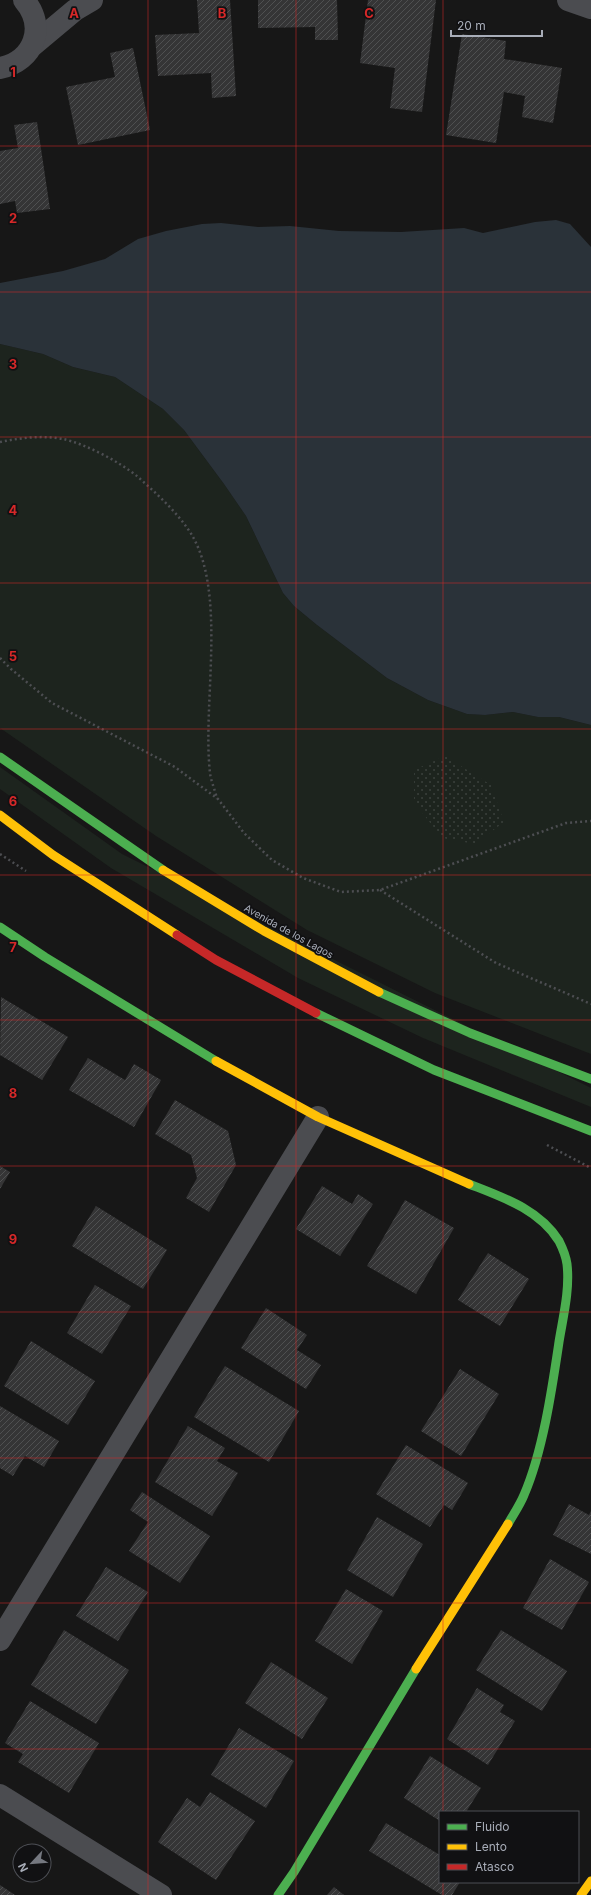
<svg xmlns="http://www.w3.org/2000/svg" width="591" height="1895" font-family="Inter,sans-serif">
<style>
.grass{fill:#1d241e}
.park{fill:url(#park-dots)}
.water{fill:#2a3239}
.building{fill:url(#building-hatch)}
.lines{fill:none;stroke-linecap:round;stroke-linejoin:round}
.path{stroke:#4d4e52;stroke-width:2.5;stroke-dasharray:2 3;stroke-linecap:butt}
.street{stroke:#4b4c50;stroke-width:22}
.fast{stroke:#4caf50;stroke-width:9}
.slow{stroke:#ffc107;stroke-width:9}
.jam{stroke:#c62828;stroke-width:9}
.grid{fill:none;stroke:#d62828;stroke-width:1;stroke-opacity:0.55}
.labels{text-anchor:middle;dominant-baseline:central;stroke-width:3.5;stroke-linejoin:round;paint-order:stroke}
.street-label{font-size:10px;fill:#a8adb8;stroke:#111113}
.grid-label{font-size:13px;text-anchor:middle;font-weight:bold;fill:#d62828;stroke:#111113;stroke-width:3.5;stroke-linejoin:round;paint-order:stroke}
</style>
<defs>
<pattern id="park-dots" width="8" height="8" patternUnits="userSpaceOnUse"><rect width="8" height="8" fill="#1d241e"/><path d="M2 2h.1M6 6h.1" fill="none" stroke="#3b413d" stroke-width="1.8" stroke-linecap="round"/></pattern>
<pattern id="building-hatch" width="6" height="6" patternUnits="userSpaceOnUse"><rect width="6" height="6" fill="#353536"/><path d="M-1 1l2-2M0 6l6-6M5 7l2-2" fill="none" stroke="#4f5051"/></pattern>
</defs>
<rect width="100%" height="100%" fill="#171717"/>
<g class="grass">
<polygon points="0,344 43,354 73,367 115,377 163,409 184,430 224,484 246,516 283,593 294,606 317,625 387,678 428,700 467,714 485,715 513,712 538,717 559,717 591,725 591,1054 435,993 307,930 156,836 0,728"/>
<polygon points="0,767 122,854 591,1088 591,1107 423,1038 298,978 111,868 0,789"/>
</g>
<polygon class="park" points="445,756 491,785 504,822 475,844 442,838 414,802 414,770"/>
<polygon class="water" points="556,220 570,224 591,247 591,725 559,717 538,717 513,712 485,715 467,714 428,700 387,678 317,625 294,606 283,593 246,516 224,484 184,430 163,409 115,377 73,367 43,354 0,344 0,283 63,271 105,259 138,239 166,231 202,224 221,223 258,227 290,226 339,231 401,232 464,228 483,233 535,222"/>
<g class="building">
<polygon points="197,0 230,0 236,96 212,98 211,73 158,76 155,35 199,33"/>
<polygon points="258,0 337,0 338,40 315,40 315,27 258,28"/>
<polygon points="368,0 436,0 422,112 390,108 395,68 360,63"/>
<polygon points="462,34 506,41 504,59 562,68 553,123 522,117 525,96 504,92 496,143 446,135"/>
<polygon points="133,48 150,130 78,145 66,87 115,77 110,53"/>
<polygon points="37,122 50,209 17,213 15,201 0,204 0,151 18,148 14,125"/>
<polygon points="1,997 68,1037 42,1080 0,1055"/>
<polygon points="88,1058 125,1080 134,1064 161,1080 134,1127 69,1090"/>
<polygon points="175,1100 228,1131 236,1165 209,1212 186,1198 197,1178 191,1155 155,1134"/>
<polygon points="0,1166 10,1172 0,1189"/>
<polygon points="322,1186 352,1204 358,1194 373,1204 340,1256 296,1229"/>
<polygon points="405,1200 454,1228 416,1294 367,1266"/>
<polygon points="96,1206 167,1250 143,1289 72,1246"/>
<polygon points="488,1253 529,1279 500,1326 458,1300"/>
<polygon points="95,1285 131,1306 102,1354 67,1333"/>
<polygon points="266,1308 307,1335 297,1350 321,1365 306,1389 241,1348"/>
<polygon points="31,1341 95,1381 68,1425 4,1386"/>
<polygon points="225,1366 299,1411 269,1462 194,1417"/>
<polygon points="460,1369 499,1394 461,1456 421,1431"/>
<polygon points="0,1406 59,1441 44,1467 25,1456 13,1476 0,1468"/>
<polygon points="188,1426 225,1448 217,1461 238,1473 212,1516 155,1482"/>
<polygon points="406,1445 468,1483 452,1510 444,1505 430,1527 376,1494"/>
<polygon points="142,1492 210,1536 180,1583 129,1551 148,1522 130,1510"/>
<polygon points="569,1504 589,1515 591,1511 591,1554 553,1535"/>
<polygon points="377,1517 423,1544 393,1597 347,1570"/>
<polygon points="550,1559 589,1582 562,1630 523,1608"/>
<polygon points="106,1567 148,1592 118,1641 76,1616"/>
<polygon points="346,1589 383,1611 352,1664 315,1641"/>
<polygon points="64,1630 129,1670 96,1724 31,1685"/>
<polygon points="501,1630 567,1671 542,1711 476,1670"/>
<polygon points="271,1662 328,1698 302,1739 245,1703"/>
<polygon points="477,1688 504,1705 500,1712 515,1721 488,1765 447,1739"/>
<polygon points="30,1701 99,1743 69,1793 18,1762 23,1754 5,1743"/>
<polygon points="239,1728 294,1761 266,1808 211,1775"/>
<polygon points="430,1756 481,1788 466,1812 440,1812 440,1821 404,1798"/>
<polygon points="210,1792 255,1821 216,1880 158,1842 187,1798 200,1807"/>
<polygon points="386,1823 440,1855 440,1882 460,1882 452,1895 442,1895 369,1851"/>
<polygon points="0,1885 15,1895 0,1895"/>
<polygon points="334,1887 344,1895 327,1895"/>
</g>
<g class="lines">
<g class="path">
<path d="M0 442C20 438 42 435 63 439 86 444 120 462 138 477 157 494 176 511 190 532 228 591 202 703 210 773 211 781 215 790 217 799"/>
<polyline points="0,658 11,669 52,703 175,767 218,799 244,833 272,860 303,878 341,892 380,890 566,823 591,821"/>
<polyline points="0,854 26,871"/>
<polyline points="380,890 496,963 591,1004"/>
<polyline points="547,1145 591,1168"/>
</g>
<g class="street">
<polyline points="568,0 591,8"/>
<polyline points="32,46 75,10 92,0"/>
<path d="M0 68C34 61 47 27 24 0"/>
<polyline points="0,1640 318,1117"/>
<polyline points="0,1795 161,1895"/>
</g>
<g class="fast">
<polyline points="0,757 163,870"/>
<polyline points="0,927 45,957 216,1061"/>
<polyline points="379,992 470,1033 591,1079"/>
<polyline points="316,1013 434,1070 591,1131"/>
<path d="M469 1184C502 1197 539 1209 559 1241 562 1247 566 1257 567 1264 570 1290 563 1317 559 1342 552 1389 543 1451 524 1495 520 1505 513 1515 508 1524"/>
<polyline points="278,1895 294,1872 416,1669"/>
</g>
<g class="slow">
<polyline points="0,815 53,855 177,935"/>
<polyline points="163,870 264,931 379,992"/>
<polyline points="216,1061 318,1117 469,1184"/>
<polyline points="416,1669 508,1524"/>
<polyline points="581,1895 591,1881"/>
</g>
<polyline class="jam" points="177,935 216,960 316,1013"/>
</g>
<path class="grid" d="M148 0V1895M296 0V1895M443 0V1812M0 146H591M0 292H591M0 437H591M0 583H591M0 729H591M0 875H591M0 1020H591M0 1166H591M0 1312H591M0 1458H591M0 1603H591M0 1749H591M443 1882V1895"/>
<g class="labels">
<g class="street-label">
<text transform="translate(289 931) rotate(29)">Avenida de los Lagos</text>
</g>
</g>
<g class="grid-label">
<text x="74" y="18">A</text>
<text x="222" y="18">B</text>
<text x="369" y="18">C</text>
<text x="13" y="77">1</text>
<text x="13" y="223">2</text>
<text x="13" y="369">3</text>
<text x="13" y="515">4</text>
<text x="13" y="661">5</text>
<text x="13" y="806">6</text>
<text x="13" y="952">7</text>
<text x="13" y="1098">8</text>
<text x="13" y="1244">9</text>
</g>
<rect x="439" y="1811" width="140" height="72" fill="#111113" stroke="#4d4f55"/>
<rect x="447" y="1824" width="20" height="6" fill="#4caf50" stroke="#4d4f55"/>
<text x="475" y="1831" font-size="12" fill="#a8adb8">Fluido</text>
<rect x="447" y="1844" width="20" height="6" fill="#ffc107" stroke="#4d4f55"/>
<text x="475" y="1851" font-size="12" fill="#a8adb8">Lento</text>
<rect x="447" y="1864" width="20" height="6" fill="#c62828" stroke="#4d4f55"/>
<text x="475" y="1871" font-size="12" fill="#a8adb8">Atasco</text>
<g transform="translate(32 1863) rotate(244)"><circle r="19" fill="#111113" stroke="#4d4f55"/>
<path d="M0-3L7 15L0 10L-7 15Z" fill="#757880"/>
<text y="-6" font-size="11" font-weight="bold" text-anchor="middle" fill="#a8adb8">N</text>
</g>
<path d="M451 30v6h91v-6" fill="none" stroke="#a8adb8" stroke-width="2"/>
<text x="457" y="30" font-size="12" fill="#a8adb8" stroke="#111113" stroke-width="3" paint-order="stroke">20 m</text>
</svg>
